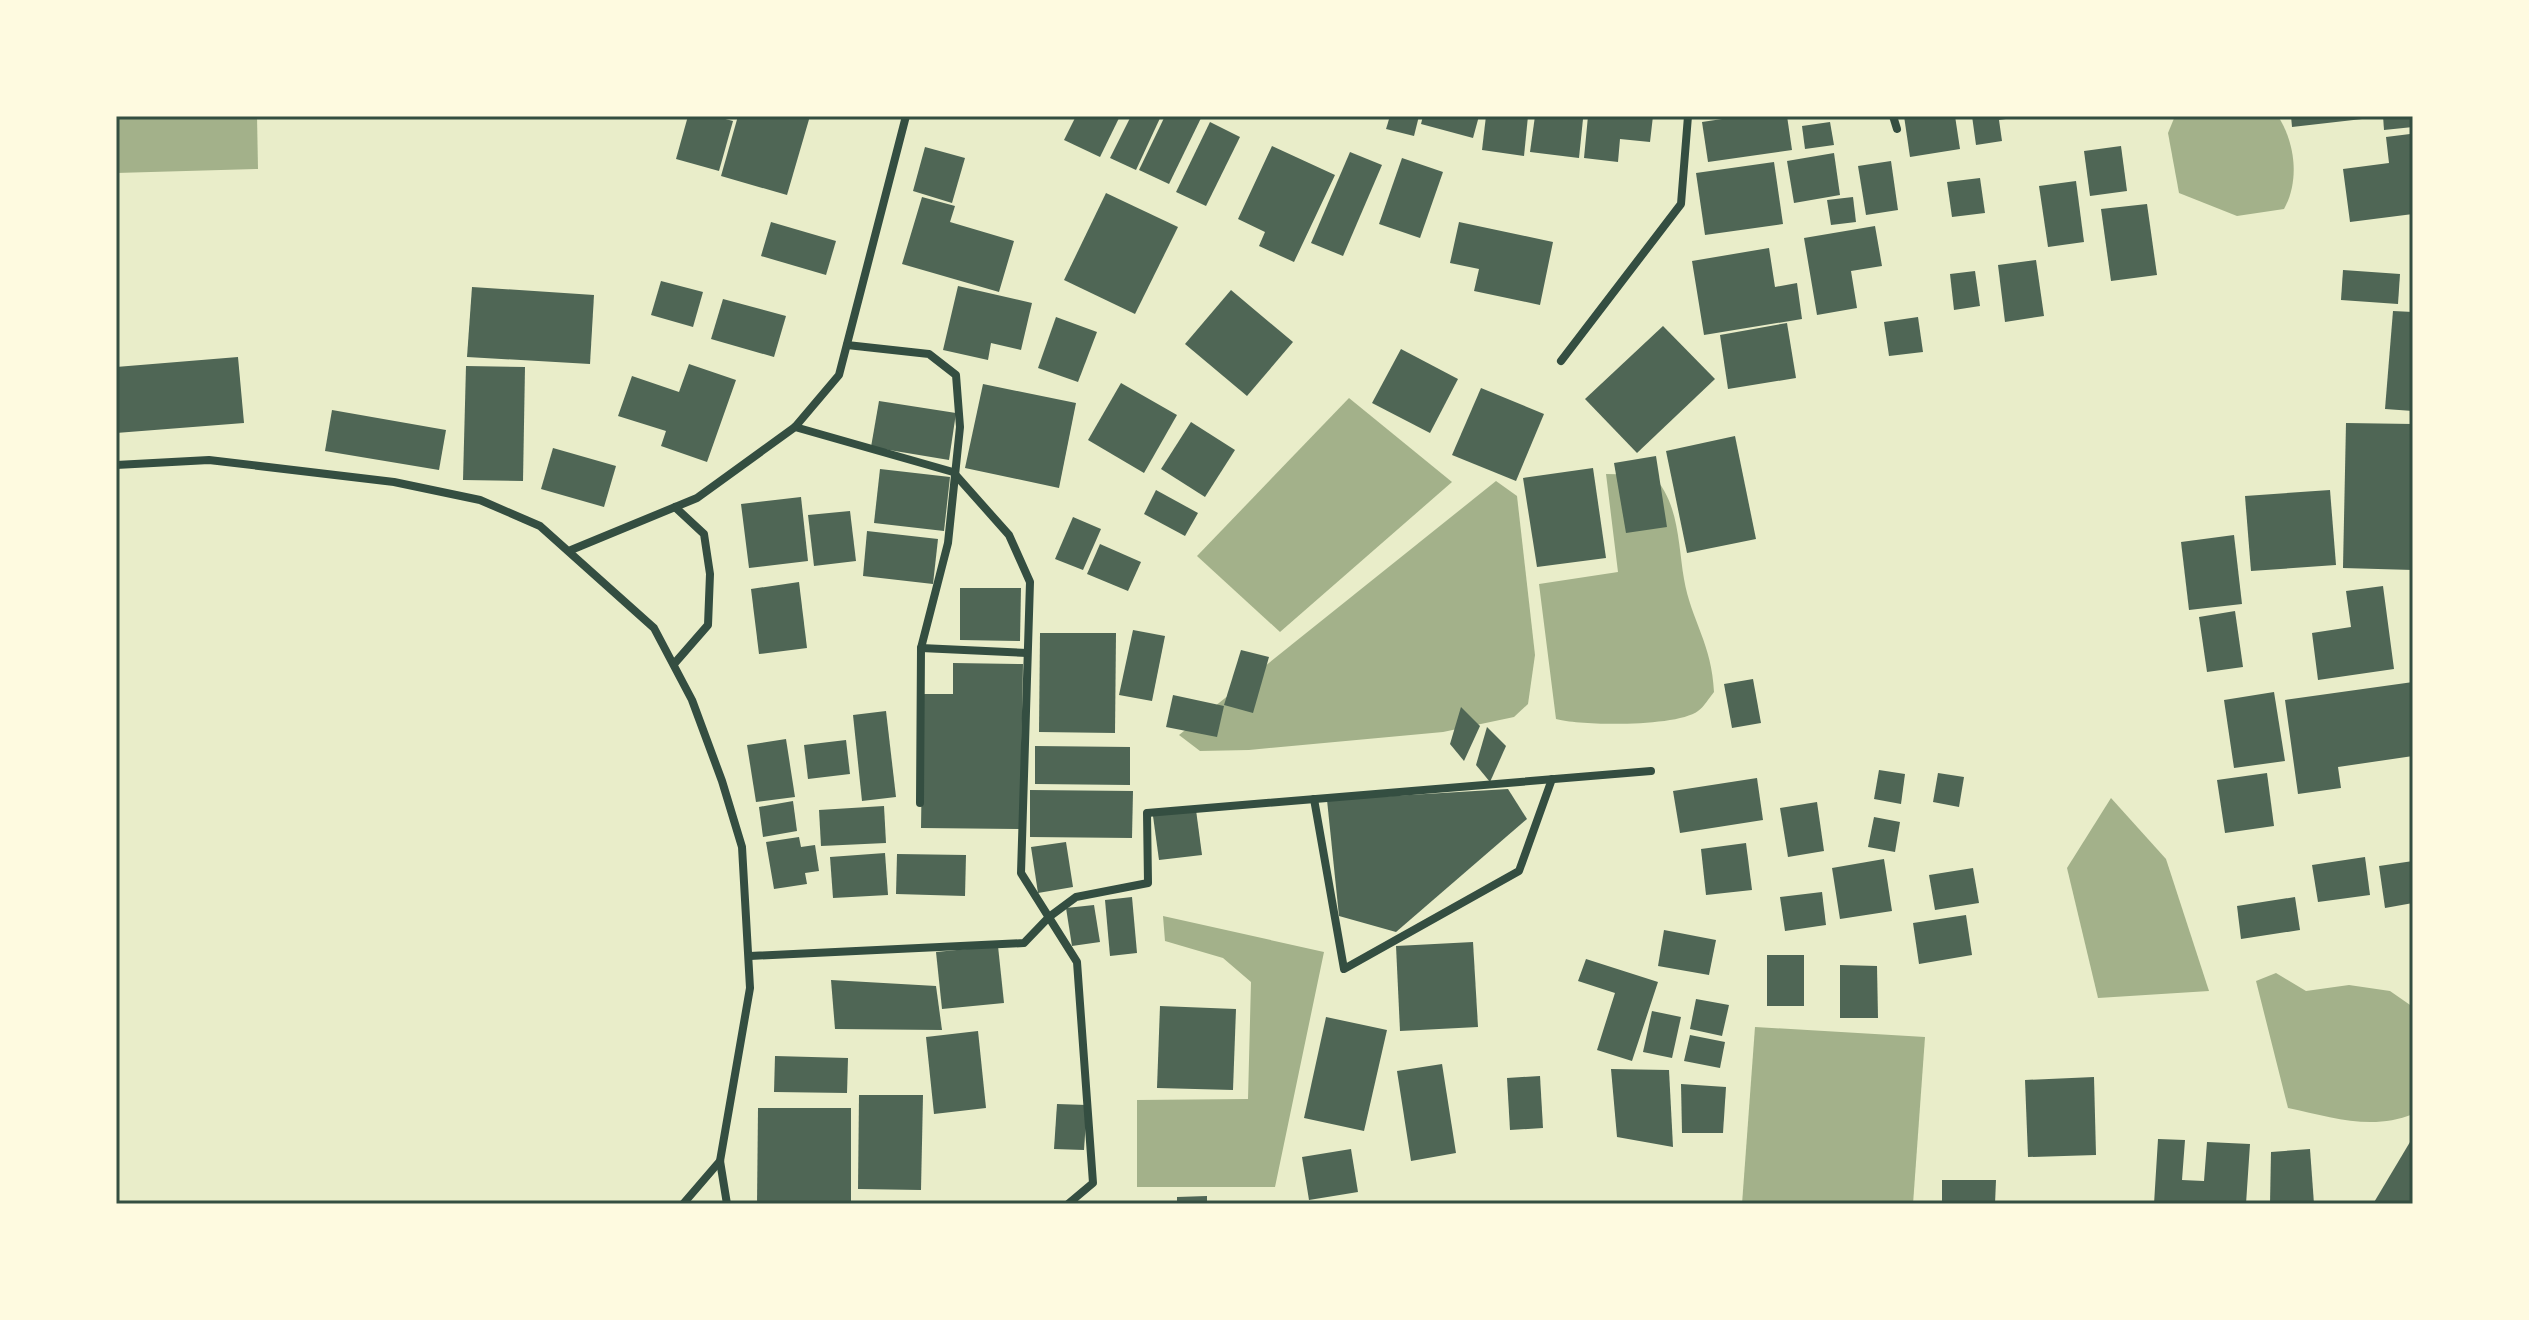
<svg xmlns="http://www.w3.org/2000/svg" width="2529" height="1320" font-family="'Source Sans 3',sans-serif">
<style>
.water{fill:#a3b18a}
.building{fill:#4f6655}
.lines{fill:none;stroke-linecap:round;stroke-linejoin:round}
.minor{stroke:#344e41;stroke-width:8}
.neatline{fill:none;stroke:#344e41;stroke-width:3}
</style>
<rect width="100%" height="100%" fill="#e9edc9"/>
<!-- water -->
<g class="water">
<polygon points="116,116 257,116 258,169 116,173"/>
<path d="M2175,116H2278C2295,143 2300,180 2284,209L2237,216L2179,193L2168,133Z"/>
<polygon points="1349,398 1452,482 1280,632 1197,556"/>
<path d="M1606,474L1652,475C1679,501 1678,544 1684,579C1691,620 1712,644 1714,692C1709,698 1704,707 1698,711C1677,727 1581,726 1556,719L1539,584L1618,572Z"/>
<polygon points="1496,481 1517,496 1535,655 1528,704 1514,717 1443,732 1249,750 1200,751 1179,735"/>
<polygon points="2111,798 2166,859 2209,991 2098,998 2067,868"/>
<polygon points="1163,916 1324,952 1275,1187 1137,1187 1137,1100 1248,1099 1251,982 1223,958 1165,941"/>
<path d="M2276,973L2306,991L2349,985L2390,991L2413,1007V1114C2372,1131 2331,1117 2288,1108L2256,981Z"/>
<polygon points="1755,1027 1925,1037 1913,1204 1742,1204"/>
</g>
<!-- building -->
<g class="building">
<polygon points="688,116 714,116 733,121 719,171 676,159"/>
<polygon points="738,116 810,116 787,195 721,176"/>
<polygon points="1076,116 1120,116 1100,157 1064,140"/>
<polygon points="1131,116 1161,116 1136,170 1110,158"/>
<polygon points="1165,116 1202,116 1169,184 1139,170"/>
<polygon points="1390,116 1419,116 1414,136 1386,129"/>
<polygon points="1423,116 1479,116 1473,138 1421,124"/>
<polygon points="1486,116 1528,116 1524,156 1482,150"/>
<polygon points="1535,116 1583,119 1579,158 1530,152"/>
<polygon points="1588,116 1653,116 1650,142 1620,139 1618,162 1584,158"/>
<polygon points="1742,116 1787,116 1792,150 1708,162 1702,122"/>
<polygon points="1904,116 1955,116 1960,149 1910,157"/>
<polygon points="1972,116 2013,116 2013,118 1999,120 2002,141 1976,145"/>
<polygon points="2291,116 2370,116 2371,118 2292,127"/>
<polygon points="2383,116 2413,116 2413,127 2384,130"/>
<polygon points="1210,122 1240,137 1206,206 1176,192"/>
<polygon points="1830,122 1834,145 1805,149 1802,126"/>
<polygon points="2410,134 2413,214 2350,222 2343,169 2389,163 2386,137"/>
<polygon points="1272,146 1335,175 1294,262 1259,246 1265,232 1238,219"/>
<polygon points="2121,146 2127,191 2090,196 2084,151"/>
<polygon points="925,147 965,158 952,203 913,191"/>
<polygon points="1350,152 1382,165 1343,256 1311,243"/>
<polygon points="1834,153 1840,195 1794,203 1787,161"/>
<polygon points="1402,158 1443,172 1420,238 1379,224"/>
<polygon points="1891,161 1898,210 1866,215 1858,166"/>
<polygon points="1774,162 1783,224 1705,235 1696,173"/>
<polygon points="1980,178 1985,213 1952,217 1947,182"/>
<polygon points="2076,181 2084,242 2048,247 2039,186"/>
<polygon points="1106,193 1178,227 1135,314 1064,280"/>
<polygon points="922,197 955,206 950,222 1014,241 999,292 902,264"/>
<polygon points="1853,197 1856,222 1831,225 1827,200"/>
<polygon points="2147,204 2157,275 2111,281 2101,209"/>
<polygon points="771,222 836,241 826,275 761,256"/>
<polygon points="1459,222 1553,242 1540,305 1474,291 1479,269 1450,263"/>
<polygon points="1875,226 1882,266 1851,271 1857,308 1817,315 1804,238"/>
<polygon points="1769,248 1775,287 1797,283 1802,319 1704,335 1692,261"/>
<polygon points="2036,260 2044,316 2005,322 1998,265"/>
<polygon points="2343,270 2400,274 2398,304 2341,300"/>
<polygon points="1975,271 1980,306 1954,310 1950,274"/>
<polygon points="661,281 703,292 693,327 651,315"/>
<polygon points="958,286 1032,303 1021,350 991,343 988,360 943,350"/>
<polygon points="472,287 594,295 590,364 467,357"/>
<polygon points="1231,290 1293,342 1247,396 1185,344"/>
<polygon points="723,299 786,316 774,357 711,339"/>
<polygon points="2393,311 2413,312 2413,411 2385,409"/>
<polygon points="1056,317 1097,332 1078,382 1038,368"/>
<polygon points="1918,317 1923,352 1889,356 1884,322"/>
<polygon points="1787,323 1796,378 1728,389 1720,335"/>
<polygon points="1663,326 1715,379 1637,453 1585,399"/>
<polygon points="1401,349 1458,379 1430,433 1372,403"/>
<polygon points="238,357 244,423 116,433 116,367"/>
<polygon points="689,364 736,380 707,462 661,446 666,431 618,416 632,376 679,392"/>
<polygon points="466,366 525,367 523,481 463,480"/>
<polygon points="1121,383 1177,415 1144,473 1088,440"/>
<polygon points="983,384 1076,403 1059,488 965,468"/>
<polygon points="1481,388 1544,414 1516,481 1452,455"/>
<polygon points="879,401 956,413 949,460 871,447"/>
<polygon points="332,410 446,430 439,470 325,451"/>
<polygon points="1191,422 1235,450 1205,497 1161,469"/>
<polygon points="2346,423 2413,424 2413,570 2343,568"/>
<polygon points="1735,436 1756,539 1687,553 1666,451"/>
<polygon points="553,448 616,466 604,507 541,489"/>
<polygon points="1656,456 1667,527 1626,533 1614,463"/>
<polygon points="1593,468 1606,558 1537,567 1523,478"/>
<polygon points="880,469 950,477 944,531 874,523"/>
<polygon points="1156,490 1198,513 1185,536 1144,514"/>
<polygon points="2330,490 2336,565 2251,571 2245,496"/>
<polygon points="801,497 808,561 749,568 741,504"/>
<polygon points="850,511 856,561 814,566 808,515"/>
<polygon points="1073,517 1101,529 1083,570 1055,559"/>
<polygon points="867,531 938,539 933,584 863,576"/>
<polygon points="2234,535 2242,604 2189,610 2181,542"/>
<polygon points="1100,544 1141,562 1128,591 1087,574"/>
<polygon points="799,582 807,648 759,654 751,589"/>
<polygon points="2383,586 2394,669 2318,680 2312,633 2351,627 2346,591"/>
<polygon points="960,588 1021,588 1020,641 960,640"/>
<polygon points="2235,611 2243,667 2207,672 2199,617"/>
<polygon points="1133,630 1165,636 1152,701 1119,695"/>
<polygon points="1040,633 1116,633 1115,733 1039,732"/>
<polygon points="1241,650 1269,657 1253,713 1224,705"/>
<polygon points="953,663 1023,664 1020,829 921,828 923,694 953,694"/>
<polygon points="1753,679 1761,723 1732,728 1724,684"/>
<polygon points="2413,682 2413,756 2338,767 2341,788 2298,794 2285,700"/>
<polygon points="2274,692 2285,761 2234,768 2224,700"/>
<polygon points="1173,695 1224,706 1217,737 1166,727"/>
<polygon points="1461,707 1480,726 1464,761 1450,744"/>
<polygon points="886,711 896,797 862,801 853,715"/>
<polygon points="1487,727 1506,746 1490,782 1476,765"/>
<polygon points="786,739 795,797 756,802 747,745"/>
<polygon points="846,740 850,774 808,779 804,745"/>
<polygon points="1035,746 1130,747 1130,785 1035,784"/>
<polygon points="1879,770 1905,774 1901,804 1874,799"/>
<polygon points="1938,773 1964,777 1959,807 1933,802"/>
<polygon points="2267,773 2274,826 2225,833 2217,780"/>
<polygon points="1757,778 1763,820 1680,833 1673,791"/>
<polygon points="1508,789 1527,819 1396,932 1339,916 1327,800"/>
<polygon points="1030,790 1133,791 1132,838 1030,837"/>
<polygon points="793,801 797,831 763,837 759,807"/>
<polygon points="1817,802 1824,851 1788,857 1780,808"/>
<polygon points="884,806 886,843 821,846 819,810"/>
<polygon points="1196,810 1202,855 1159,860 1153,816"/>
<polygon points="1874,817 1900,822 1895,852 1868,847"/>
<polygon points="799,837 801,847 815,845 819,871 805,873 807,884 774,889 766,842"/>
<polygon points="1066,842 1073,887 1038,893 1031,847"/>
<polygon points="1746,843 1752,890 1706,895 1701,849"/>
<polygon points="885,853 888,895 833,898 830,857"/>
<polygon points="897,854 966,855 965,896 896,894"/>
<polygon points="2365,857 2370,895 2318,902 2312,865"/>
<polygon points="1884,859 1892,911 1840,919 1832,868"/>
<polygon points="2413,861 2413,903 2385,908 2379,866"/>
<polygon points="1973,868 1979,903 1935,910 1929,875"/>
<polygon points="1822,892 1826,925 1785,931 1780,897"/>
<polygon points="1132,897 1137,953 1110,956 1105,900"/>
<polygon points="2295,897 2300,930 2241,939 2237,906"/>
<polygon points="1094,905 1100,942 1072,946 1066,908"/>
<polygon points="1966,915 1972,955 1919,964 1913,923"/>
<polygon points="1664,930 1716,940 1709,975 1658,966"/>
<polygon points="1473,942 1478,1027 1400,1031 1396,946"/>
<polygon points="998,946 1004,1003 942,1009 936,952"/>
<rect x="1767" y="955" width="37" height="51"/>
<polygon points="1586,959 1658,982 1632,1061 1597,1050 1615,993 1578,981"/>
<polygon points="1840,965 1877,966 1878,1018 1840,1018"/>
<polygon points="831,980 936,986 942,1030 835,1029"/>
<polygon points="1696,999 1729,1005 1722,1036 1690,1029"/>
<polygon points="1160,1006 1236,1009 1233,1090 1157,1088"/>
<polygon points="1652,1011 1681,1017 1672,1058 1643,1052"/>
<polygon points="1326,1017 1387,1030 1364,1131 1304,1118"/>
<polygon points="978,1031 986,1108 934,1114 926,1037"/>
<polygon points="1690,1035 1725,1042 1720,1068 1684,1061"/>
<polygon points="775,1056 848,1058 847,1093 774,1092"/>
<polygon points="1442,1064 1456,1153 1411,1161 1397,1071"/>
<polygon points="1611,1069 1669,1070 1673,1147 1617,1137"/>
<polygon points="1540,1076 1543,1128 1510,1130 1507,1078"/>
<polygon points="2094,1077 2096,1155 2028,1157 2025,1080"/>
<polygon points="1681,1084 1726,1087 1723,1133 1682,1133"/>
<polygon points="859,1095 923,1095 921,1190 858,1189"/>
<polygon points="1057,1104 1087,1105 1084,1150 1054,1149"/>
<polygon points="758,1108 851,1108 851,1204 757,1204"/>
<polygon points="2413,1137 2413,1204 2373,1204"/>
<polygon points="2158,1139 2185,1140 2182,1180 2204,1181 2207,1142 2250,1144 2246,1204 2154,1204"/>
<polygon points="1351,1149 1358,1192 1309,1200 1302,1157"/>
<polygon points="2310,1149 2314,1204 2270,1204 2271,1152"/>
<polygon points="1942,1180 1996,1180 1995,1204 1942,1204"/>
<polygon points="1207,1196 1207,1204 1177,1204 1177,1197"/>
</g>
<g class="lines">
<!-- minor -->
<g class="minor">
<polyline points="1893,116 1897,129"/>
<polyline points="847,345 929,354 956,375 960,427 948,543 921,648 920,803"/>
<polyline points="1561,361 1681,204 1688,116"/>
<polyline points="795,427 953,472 1009,535 1030,582 1021,873 1077,962 1093,1183 1068,1204"/>
<polyline points="116,465 209,460 394,482 480,500 540,526 654,628 692,700 722,781 742,847 750,988 720,1161 727,1204"/>
<polyline points="571,550 697,498 795,427 839,375 906,116"/>
<polyline points="921,648 1027,653"/>
<polyline points="674,664 708,625 710,574 704,534 675,507"/>
<polyline points="1314,799 1344,969 1519,871 1552,779"/>
<polyline points="750,956 1024,943 1049,917 1076,897 1148,883 1147,813 1651,771"/>
<polyline points="683,1204 720,1161"/>
</g>
</g>
<!-- border -->
<rect width="2529" height="1320" fill="none" stroke="#fefae0" stroke-width="236"/>
<rect x="118" y="118" width="2293" height="1084" class="neatline"/>
</svg>
